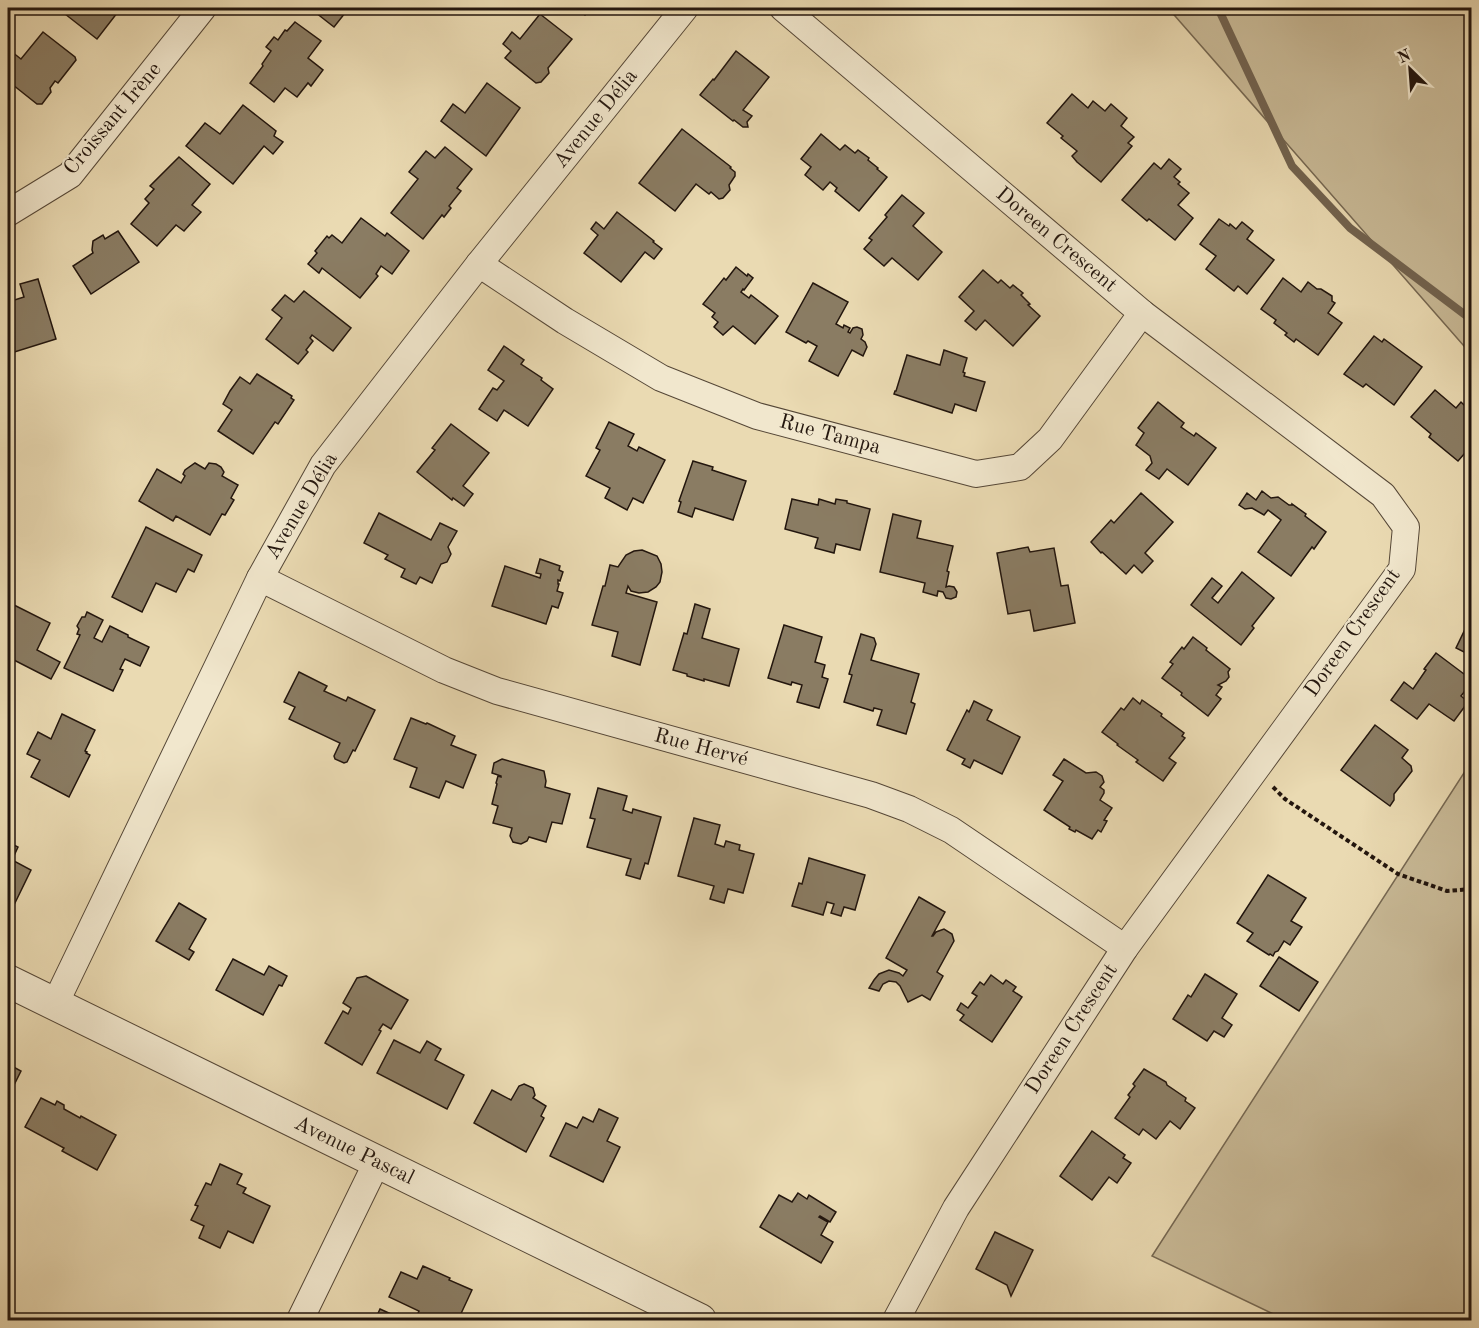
<svg xmlns="http://www.w3.org/2000/svg" width="1479" height="1328" font-family="'Old Standard TT',serif">
<style>
.green{fill:#c8b996;stroke:#766852;stroke-width:1.5}
.lines{fill:none;stroke-linecap:round;stroke-linejoin:round}
.stream{stroke:#72634f;stroke-width:8}
.building{fill:#8a7c63;stroke:#23160e;stroke-width:1.5}
.minor-casing{stroke:#554737;stroke-width:28}
.tertiary-casing{stroke:#554737;stroke-width:34}
.path{stroke:#23160e;stroke-width:4;stroke-dasharray:4.5 3;stroke-linecap:butt}
.minor{stroke:#f1e7cd;stroke-width:26}
.tertiary{stroke:#f1e7cd;stroke-width:32}
.labels{text-anchor:middle;dominant-baseline:central;stroke-width:4.5;stroke-linejoin:round;paint-order:stroke}
.street-label{font-size:21px;fill:#23160e;stroke:#f1e7cd}
</style>
<rect width="100%" height="100%" fill="#eadab2"/>
<filter id="stains"><feTurbulence type="fractalNoise" baseFrequency=".00333" numOctaves="4"/><feColorMatrix values="0 0 0 0 .2 0 0 0 0 .09 0 0 0 0 .02 0 0 0 .5 -.17"/></filter>
<radialGradient id="worn" r=".72"><stop offset=".6" stop-color="#630" stop-opacity="0"/><stop offset="1" stop-color="#630" stop-opacity=".3"/></radialGradient>
<!-- green -->
<g class="green">
<polygon points="1168,8 1471,8 1471,354"/>
<polygon points="1471,762 1471,1320 1286,1320 1152,1256"/>
</g>
<g class="lines">
<!-- stream -->
<polyline class="stream" points="1218,8 1292,166 1350,228 1472,320"/>
</g>
<!-- building -->
<g class="building">
<polygon points="70,8 121,8 97,39 65,14"/>
<polygon points="312,8 349,8 334,27 311,9"/>
<polygon points="575,8 591,8 585,15"/>
<polygon points="540,14 572,39 548,68 549,73 541,82 536,83 505,58 511,51 503,44 512,32 520,39"/>
<polygon points="295,22 321,41 308,58 323,70 311,86 308,83 297,97 285,88 274,102 250,83 263,66 262,64 271,51 266,47 274,37 278,40 285,30 287,31"/>
<polygon points="43,32 75,57 76,60 58,83 55,81 50,88 51,92 42,104 37,104 8,81 8,75 12,70 8,67 8,57 12,52 21,59"/>
<polygon points="736,51 769,77 743,110 752,116 747,122 748,127 743,127 734,120 733,121 700,95 713,79 714,80"/>
<polygon points="487,83 520,108 486,156 441,121 453,104 465,113"/>
<polygon points="1072,94 1088,108 1093,101 1105,111 1111,104 1127,118 1121,126 1134,137 1128,143 1132,146 1101,182 1077,162 1072,156 1077,151 1061,138 1063,136 1047,123"/>
<polygon points="243,105 276,131 274,136 283,142 273,154 264,146 233,184 186,146 205,123 220,134"/>
<polygon points="682,129 731,167 730,168 735,172 735,176 729,185 730,190 723,198 719,199 711,192 709,194 696,184 675,211 639,183"/>
<polygon points="821,134 840,150 845,145 855,153 858,150 869,158 868,160 878,168 877,169 887,177 859,211 835,191 837,188 830,182 823,190 805,175 811,167 801,159"/>
<polygon points="445,147 472,169 457,188 461,191 449,206 451,208 444,217 442,215 423,239 391,213 418,179 409,172 426,151 435,158"/>
<polygon points="179,157 210,184 192,205 201,212 184,231 176,225 157,246 131,224 149,203 145,199 154,189 150,186"/>
<polygon points="1169,159 1181,169 1174,177 1180,182 1178,184 1189,193 1178,205 1193,218 1175,240 1149,219 1147,221 1122,200 1154,163 1161,169"/>
<polygon points="902,195 924,213 913,226 942,252 918,280 892,258 884,266 864,249 872,240 869,238 887,217 885,215"/>
<polygon points="617,212 654,241 653,242 662,249 654,259 645,252 621,282 584,253 598,235 591,229 596,222 604,229"/>
<polygon points="361,218 385,236 387,233 409,251 392,274 381,266 376,274 378,276 360,298 322,268 319,273 308,264 317,253 315,251 327,236 329,238 332,235 342,243"/>
<polygon points="1219,219 1229,226 1230,224 1236,229 1242,222 1253,231 1247,239 1274,260 1247,294 1238,286 1234,291 1206,269 1216,256 1200,244"/>
<polygon points="118,231 139,262 91,294 73,266 93,253 92,250 93,241 103,235 105,239"/>
<polygon points="736,267 747,276 748,274 753,278 744,290 743,289 741,292 749,298 751,295 778,316 755,344 733,326 723,335 714,327 718,322 712,317 715,313 703,304 724,278 726,280"/>
<polygon points="983,270 998,283 1001,280 1010,288 1013,285 1023,293 1021,295 1030,304 1028,305 1040,316 1013,346 985,320 976,330 965,321 974,311 959,297"/>
<polygon points="1283,278 1301,292 1308,282 1317,289 1321,289 1332,296 1332,301 1335,303 1328,313 1342,323 1318,355 1296,339 1294,342 1285,335 1287,333 1274,323 1276,320 1261,309"/>
<polygon points="38,279 56,339 8,354 8,302 24,297 20,284"/>
<polygon points="813,283 848,302 836,324 843,328 844,325 850,328 848,332 850,333 853,328 857,327 862,329 863,335 861,339 865,342 867,347 863,356 852,350 838,376 809,361 817,346 808,341 806,343 786,332"/>
<polygon points="304,291 351,328 333,351 312,335 310,338 313,341 306,350 308,352 298,364 266,339 282,318 272,310 285,295 294,302"/>
<polygon points="1374,336 1382,342 1384,339 1422,367 1394,405 1366,384 1363,387 1344,374"/>
<polygon points="504,346 524,360 521,364 542,378 541,380 553,389 528,426 504,410 497,421 479,409 493,388 497,390 504,381 488,370"/>
<polygon points="944,350 967,358 963,372 965,373 964,376 985,382 976,411 955,404 952,413 894,394 895,391 896,391 907,355 940,365"/>
<polygon points="257,374 292,396 291,398 294,400 278,424 275,422 253,454 218,431 232,410 223,404 230,391 240,377 250,384"/>
<polygon points="1435,390 1456,408 1461,402 1464,405 1469,399 1472,400 1472,445 1458,461 1429,437 1431,434 1411,417"/>
<polygon points="1158,402 1184,423 1181,427 1194,436 1196,433 1216,448 1188,485 1167,469 1159,479 1146,470 1152,463 1150,456 1136,445 1144,433 1138,428"/>
<polygon points="609,422 634,434 628,446 637,451 639,447 665,460 643,503 633,498 627,510 605,498 610,488 586,476 600,450 596,448"/>
<polygon points="451,424 489,453 463,486 473,494 464,506 453,498 452,500 417,472 435,450 432,448"/>
<polygon points="693,461 713,467 712,470 746,481 733,520 695,508 692,517 678,512 681,502 679,501"/>
<polygon points="195,463 205,469 209,463 216,464 221,467 224,472 222,476 238,485 231,498 234,500 225,515 222,514 210,535 176,516 173,521 139,501 157,469 181,483 185,476 183,474 185,470"/>
<polygon points="1262,491 1271,498 1278,497 1289,505 1292,505 1292,504 1306,514 1305,516 1326,532 1314,549 1312,547 1291,576 1258,552 1281,520 1268,510 1264,515 1252,508 1245,509 1239,505 1247,493 1256,500"/>
<polygon points="1141,493 1173,522 1145,553 1153,561 1142,573 1134,565 1126,574 1102,552 1101,553 1091,542 1111,520 1114,523"/>
<polygon points="792,499 818,505 819,499 835,504 836,499 847,501 847,503 870,509 860,550 836,544 834,553 815,548 818,538 785,529"/>
<polygon points="379,513 431,540 440,523 457,531 448,547 451,554 447,562 441,564 432,583 420,577 416,584 401,577 405,569 385,559 388,555 364,543"/>
<polygon points="893,514 921,521 917,538 953,546 947,571 949,572 946,587 949,586 954,587 957,592 956,597 951,599 946,598 943,592 938,591 937,596 923,592 925,583 880,572"/>
<polygon points="146,527 202,555 194,572 188,569 176,592 156,583 142,612 112,597"/>
<polygon points="1028,547 1030,552 1054,548 1061,586 1068,585 1075,623 1034,631 1030,610 1008,614 997,553"/>
<polygon points="642,550 657,556 661,564 662,572 660,582 656,587 648,592 639,593 631,591 628,586 626,593 657,602 640,665 612,656 618,632 592,625 603,586 605,586 610,565 618,567 626,555 634,551"/>
<polygon points="540,559 560,566 559,570 563,572 560,581 558,580 558,584 559,584 557,591 563,593 558,608 552,606 546,624 492,606 505,566 540,578 541,574 536,573"/>
<polygon points="1242,572 1274,598 1252,626 1254,628 1241,645 1191,605 1212,578 1222,586 1212,598 1218,603"/>
<polygon points="695,604 710,609 702,638 739,649 729,686 704,679 704,681 687,676 687,674 673,670 684,633 687,634"/>
<polygon points="14,605 50,623 37,650 60,662 51,679 8,657 8,617"/>
<polygon points="87,612 103,620 94,638 102,642 110,626 128,635 128,637 149,647 140,666 125,659 120,669 123,670 113,691 64,668 80,635 77,634 79,629 77,626 82,617 85,617"/>
<polygon points="1470,619 1472,619 1472,656 1456,648"/>
<polygon points="784,625 822,637 815,662 825,665 822,677 828,679 819,708 797,702 802,685 792,682 791,685 768,678"/>
<polygon points="861,634 874,638 876,644 871,660 919,674 911,702 915,704 906,734 877,725 882,710 874,708 873,711 844,702 852,675 849,674"/>
<polygon points="1193,637 1207,648 1206,650 1230,669 1228,672 1229,677 1226,681 1218,685 1222,687 1216,695 1221,699 1208,716 1181,695 1182,693 1162,678 1173,664 1170,662 1182,647 1184,649"/>
<polygon points="1436,653 1472,680 1472,682 1461,696 1468,702 1454,721 1429,704 1417,719 1391,700 1404,682 1413,689 1426,670 1424,669"/>
<polygon points="299,672 327,686 324,691 346,701 348,697 375,710 355,751 353,750 347,762 344,763 335,759 334,756 340,743 289,719 295,707 284,702"/>
<polygon points="1133,698 1140,704 1142,700 1162,714 1161,716 1184,733 1182,736 1185,738 1169,758 1176,763 1163,781 1136,762 1138,760 1117,745 1118,744 1102,732 1121,708 1124,710"/>
<polygon points="974,701 992,710 987,720 1020,737 1002,774 974,760 970,768 962,764 965,759 947,750 967,710 969,712"/>
<polygon points="62,714 95,730 85,751 87,752 86,753 90,755 69,797 31,777 40,760 27,754 38,732 51,739"/>
<polygon points="411,718 426,724 427,723 455,736 451,745 476,755 463,788 446,781 439,798 410,787 417,768 394,759"/>
<polygon points="1375,725 1408,750 1402,758 1411,766 1412,771 1394,794 1394,800 1390,806 1341,770"/>
<polygon points="502,759 544,771 546,781 545,787 570,794 562,824 552,822 546,842 529,837 527,841 521,844 513,842 510,836 512,828 493,823 498,806 492,804 497,784 496,783 498,776 501,777 501,776 492,773 494,763"/>
<polygon points="1064,759 1086,773 1096,772 1102,776 1104,782 1100,787 1104,790 1104,793 1100,800 1112,808 1104,820 1107,821 1101,832 1098,830 1092,839 1076,830 1075,832 1069,829 1070,827 1044,810 1063,781 1053,775"/>
<polygon points="598,788 627,796 623,810 632,813 633,809 661,817 648,864 645,863 640,879 626,875 631,859 587,847 595,819 590,818"/>
<polygon points="694,818 720,825 715,844 724,847 726,841 740,845 739,850 754,854 743,893 728,889 724,903 710,899 714,886 678,876"/>
<polygon points="8,842 18,847 12,860 31,870 14,905 8,901"/>
<polygon points="809,858 865,875 855,910 844,907 841,916 831,913 834,904 827,902 823,915 792,906 799,883 802,884"/>
<polygon points="1268,875 1306,898 1291,921 1302,927 1290,945 1284,941 1278,951 1275,952 1273,956 1270,954 1269,955 1247,941 1253,933 1237,923"/>
<polygon points="919,897 945,912 932,936 933,936 936,932 944,929 952,934 954,941 937,972 943,976 930,1000 922,995 908,1002 900,986 896,982 889,981 883,984 879,991 869,988 874,980 879,974 889,970 899,973 903,976 907,970 886,958"/>
<polygon points="179,903 206,919 189,949 194,952 189,960 156,941"/>
<polygon points="1279,957 1318,982 1299,1011 1260,986"/>
<polygon points="233,959 264,975 269,966 287,976 282,986 279,985 263,1015 216,990"/>
<polygon points="1205,974 1237,994 1222,1018 1232,1025 1224,1037 1214,1031 1207,1041 1173,1019 1188,995 1191,997"/>
<polygon points="991,975 1003,984 1006,980 1016,987 1013,991 1022,997 992,1042 960,1020 964,1015 957,1010 961,1003 968,1008 977,996 972,993 980,982 984,985"/>
<polygon points="366,976 408,1000 391,1029 383,1024 379,1030 381,1031 362,1065 325,1043 343,1011 348,1014 351,1008 343,1003 357,978"/>
<polygon points="394,1040 420,1053 427,1041 441,1049 435,1060 464,1075 447,1109 377,1073"/>
<polygon points="8,1064 21,1071 8,1097"/>
<polygon points="1144,1069 1166,1082 1167,1085 1186,1098 1185,1101 1195,1108 1180,1129 1170,1121 1156,1139 1143,1129 1139,1135 1115,1118 1130,1097 1128,1095 1135,1086 1133,1084"/>
<polygon points="524,1084 533,1088 535,1095 533,1098 546,1106 541,1116 544,1118 526,1152 474,1123 492,1090 511,1100 519,1086"/>
<polygon points="41,1098 55,1105 57,1101 64,1105 64,1109 80,1118 81,1116 116,1135 97,1170 62,1151 64,1148 25,1127"/>
<polygon points="599,1109 618,1118 607,1141 620,1147 603,1182 550,1156 566,1123 577,1128 583,1117 593,1122"/>
<polygon points="1092,1131 1125,1155 1123,1158 1131,1163 1117,1183 1109,1177 1092,1200 1060,1176"/>
<polygon points="220,1164 242,1174 237,1184 246,1188 243,1193 270,1206 253,1243 228,1231 220,1248 199,1238 204,1226 191,1220 198,1206 195,1205 206,1183 211,1185"/>
<polygon points="798,1193 807,1199 809,1195 836,1212 830,1222 820,1216 819,1217 828,1222 821,1235 833,1242 821,1263 760,1227 779,1195 792,1202"/>
<polygon points="995,1232 1033,1250 1011,1296 1007,1285 976,1269"/>
<polygon points="423,1266 450,1278 449,1280 472,1290 458,1320 441,1320 433,1317 431,1320 415,1320 419,1311 389,1297 401,1272 417,1279"/>
<polygon points="380,1309 404,1320 375,1320"/>
<polygon points="521,1314 535,1320 517,1320"/>
</g>
<g class="lines">
<defs>
<g id="minor">
<polyline points="783,8 1142,313 1383,495 1406,527 1402,569 1125,948 956,1208 896,1320"/>
<polyline points="8,213 70,175 203,8"/>
<polyline points="479,264 565,321 661,378 757,416 976,474 1020,467 1050,439 1142,313"/>
<polyline points="260,578 444,670 497,691 871,795 909,809 951,830 1125,948"/>
<polyline points="55,1004 260,578 323,465 479,264 685,8"/>
<polyline points="300,1320 377,1162"/>
</g>
<polyline id="tertiary" points="8,981 700,1320"/>
</defs>
<!-- minor casing -->
<use href="#minor" class="minor-casing"/>
<!-- tertiary casing -->
<use href="#tertiary" class="tertiary-casing"/>
<!-- path -->
<polyline class="path" points="1273,787 1285,799 1398,874 1447,891 1472,889"/>
<!-- minor -->
<use href="#minor" class="minor"/>
<!-- tertiary -->
<use href="#tertiary" class="tertiary"/>
</g>
<g class="labels">
<!-- street labels -->
<g class="street-label">
<text transform="translate(113 119) rotate(-50)">Croissant Irène</text>
<text transform="translate(596 119) rotate(-51)">Avenue Délia</text>
<text transform="translate(1056 240) rotate(40)">Doreen Crescent</text>
<text transform="translate(830 435) rotate(15)">Rue Tampa</text>
<text transform="translate(302 506) rotate(-59)">Avenue Délia</text>
<text transform="translate(1353 633) rotate(-55)">Doreen Crescent</text>
<text transform="translate(701 748) rotate(15)">Rue Hervé</text>
<text transform="translate(1072 1029) rotate(-57)">Doreen Crescent</text>
<text transform="translate(354 1151) rotate(26)">Avenue Pascal</text>
</g>
</g>
<!-- margin -->
<rect width="1479" height="1328" fill="none" stroke="#eadab2" stroke-width="30"/>
<rect x="9" y="9" width="1461" height="1310" fill="none" stroke="#23160e" stroke-width="3"/>
<rect x="15" y="15" width="1449" height="1298" fill="none" stroke="#23160e" stroke-width="1.5"/>
<!-- north arrow -->
<g transform="translate(1410 69) rotate(335)" stroke="#f1e7cd" stroke-width="4.5" paint-order="stroke">
<path d="M0-4.5L10 22L0 15L-10 22Z" fill="#23160e"/>
<text y="-9" font-size="16" font-weight="bold" text-anchor="middle" fill="#23160e">N</text>
</g>
<rect width="100%" height="100%" filter="url(#stains)"/>
<rect width="100%" height="100%" fill="url(#worn)"/>
</svg>
